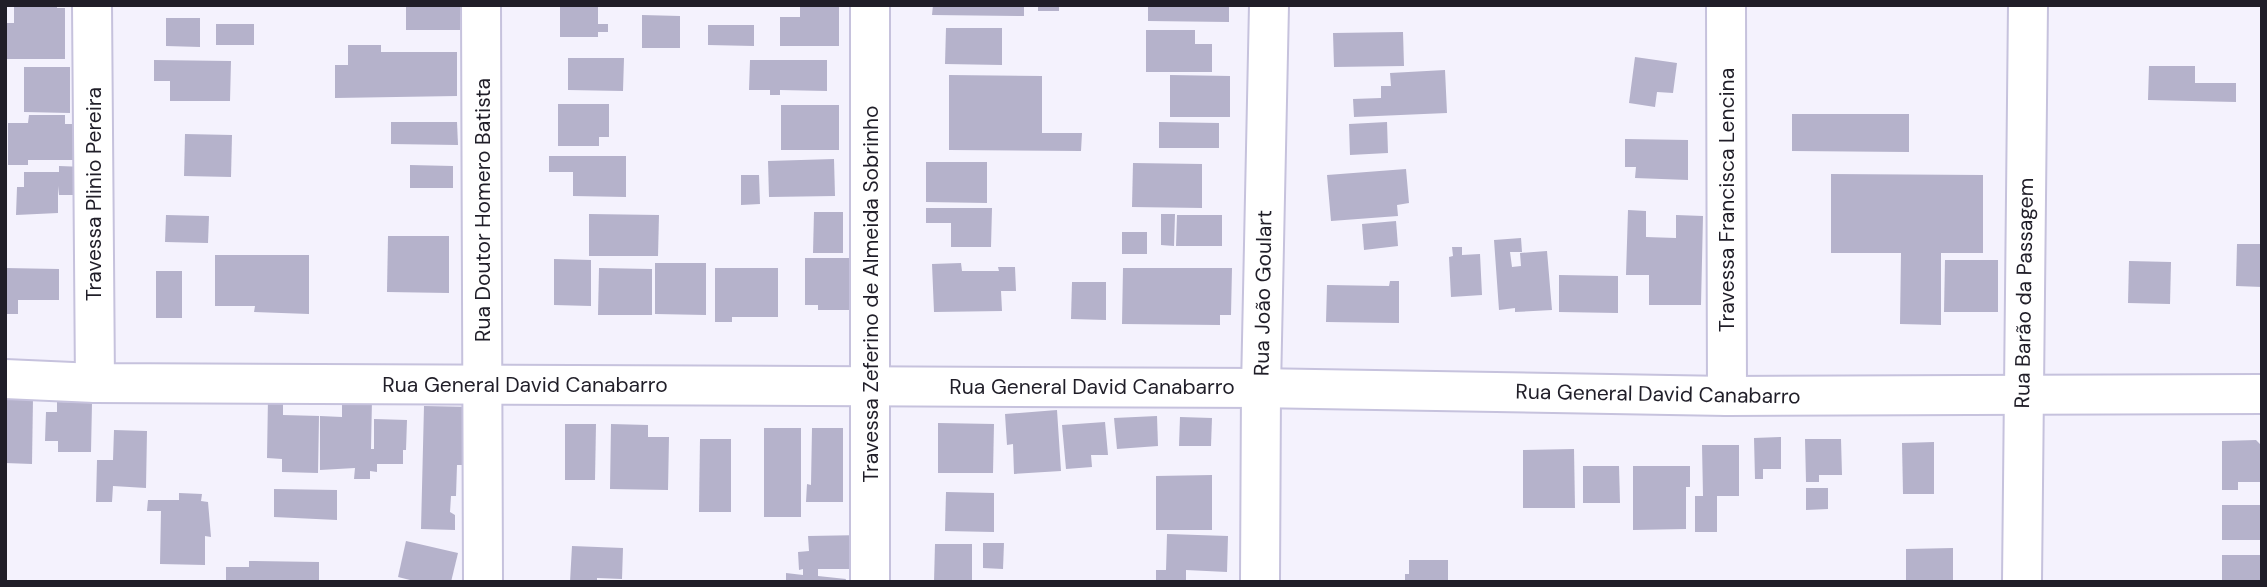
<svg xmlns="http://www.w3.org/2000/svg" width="2267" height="587" font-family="'DM Sans',sans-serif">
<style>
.building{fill:#b5b2cb}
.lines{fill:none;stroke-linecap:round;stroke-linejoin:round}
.minor-casing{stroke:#c6c2dd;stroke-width:42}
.minor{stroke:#fff;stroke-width:38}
.labels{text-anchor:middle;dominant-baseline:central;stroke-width:6;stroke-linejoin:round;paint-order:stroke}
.street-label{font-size:21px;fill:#201e28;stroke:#fff}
</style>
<rect width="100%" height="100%" fill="#f4f2fd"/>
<!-- building -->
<g class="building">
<polygon points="14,5 57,5 57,8 65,8 65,59 5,59 5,23 14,23"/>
<rect x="406" y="5" width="54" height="25"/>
<polygon points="560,5 598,5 598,24 608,24 608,32 598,32 598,37 560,37"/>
<polygon points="800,5 839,5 839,46 780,46 780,17 800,17"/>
<polygon points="933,5 1024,5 1024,16 932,15"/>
<rect x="1038" y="5" width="21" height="6"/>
<polygon points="1148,5 1229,5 1229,22 1148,21"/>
<polygon points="642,15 680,16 680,48 642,48"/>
<polygon points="166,18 200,18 200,47 166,46"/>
<rect x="216" y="24" width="38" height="21"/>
<polygon points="708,25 754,25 754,46 708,45"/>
<polygon points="946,28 1002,28 1002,65 945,64"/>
<polygon points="1146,30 1195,30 1195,44 1212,44 1212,72 1146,72"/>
<polygon points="1403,32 1404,66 1334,67 1333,33"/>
<polygon points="348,45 381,45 381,52 457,52 457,96 335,98 335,65 348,65"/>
<polygon points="1635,57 1677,63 1673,93 1657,92 1655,107 1629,103"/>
<polygon points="568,58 624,58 623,91 568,90"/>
<polygon points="154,60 231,61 230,101 170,101 170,81 154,81"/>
<polygon points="750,60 827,60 827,91 780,90 780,95 770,95 770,90 749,90"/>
<polygon points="2149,66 2195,66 2195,83 2236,83 2236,102 2148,100"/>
<polygon points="24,67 70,67 70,113 24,112"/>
<polygon points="1445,70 1447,113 1354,117 1353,99 1381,98 1381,86 1391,86 1390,73"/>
<polygon points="949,75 1042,76 1042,133 1082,133 1081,151 949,150"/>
<polygon points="1170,75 1230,76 1230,117 1170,117"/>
<polygon points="558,104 609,104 609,137 599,137 599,146 558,146"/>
<rect x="781" y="105" width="58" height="45"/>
<polygon points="1792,114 1909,114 1909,152 1792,151"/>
<polygon points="29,115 65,115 65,124 82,124 82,160 28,160 28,165 8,165 8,123 28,123"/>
<polygon points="391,122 457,122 458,145 391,144"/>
<polygon points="1159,122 1219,123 1219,148 1159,148"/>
<polygon points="1387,122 1388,153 1350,155 1349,124"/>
<polygon points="185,134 232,135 231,177 184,176"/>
<polygon points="1625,139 1688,140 1688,180 1635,178 1636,167 1625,167"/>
<polygon points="549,156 626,156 626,197 573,196 573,172 549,172"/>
<polygon points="834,159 835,196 769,197 768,161"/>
<polygon points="926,162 987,162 987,203 926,202"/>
<polygon points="1133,163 1202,164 1202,208 1132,207"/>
<polygon points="410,165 453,166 453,188 410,188"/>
<polygon points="59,166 85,167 85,195 59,195 58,186 58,213 16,215 17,187 24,187 24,172 59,172"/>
<polygon points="1406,169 1409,203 1397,205 1398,216 1331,221 1327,175"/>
<polygon points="1831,174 1983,175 1983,253 1941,253 1941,325 1900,324 1901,253 1831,253"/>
<polygon points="741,175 759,175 760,204 741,205"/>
<polygon points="926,208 992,208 991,247 951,247 951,223 926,223"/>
<polygon points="1628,210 1646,211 1646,237 1676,238 1676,215 1703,216 1701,305 1649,305 1649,275 1626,275"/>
<polygon points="814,212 843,212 843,253 813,253"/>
<polygon points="589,214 659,215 658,256 589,256"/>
<polygon points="1161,214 1175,214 1174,246 1161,245"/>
<polygon points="166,215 209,216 208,243 165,242"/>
<polygon points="1177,215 1222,215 1222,246 1176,246"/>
<polygon points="1396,221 1398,246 1364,250 1362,224"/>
<rect x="1122" y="232" width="25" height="22"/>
<polygon points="388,236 449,236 449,293 387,292"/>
<polygon points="1521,238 1522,252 1510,252 1512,267 1521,266 1520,253 1547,251 1552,310 1515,312 1515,308 1499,310 1494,240"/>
<polygon points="2237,244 2262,244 2262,287 2236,286"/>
<polygon points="1452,247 1462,247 1462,255 1480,254 1482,295 1451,297 1449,257 1453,256"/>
<polygon points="215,255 309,255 309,314 254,312 255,306 215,306"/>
<polygon points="805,258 850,258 850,310 818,310 818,305 805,305"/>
<polygon points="554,259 591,260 591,306 554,305"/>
<polygon points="1945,260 1998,260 1998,312 1944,312"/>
<polygon points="2129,261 2171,262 2170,304 2128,303"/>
<polygon points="655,263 706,263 706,315 655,314"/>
<polygon points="961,263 962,271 999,271 998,267 1015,267 1016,291 1001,291 1002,311 934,312 932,264"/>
<polygon points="5,268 59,269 59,300 18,300 18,314 5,314"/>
<polygon points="599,268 652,269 652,315 598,315"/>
<polygon points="715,268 778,268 778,317 732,317 732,322 715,322"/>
<polygon points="1123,268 1232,268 1231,315 1220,315 1220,325 1122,324"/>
<rect x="156" y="271" width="26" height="47"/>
<polygon points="1559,275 1618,276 1618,313 1559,312"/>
<polygon points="1390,281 1399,281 1399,323 1326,322 1327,285 1389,286"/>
<polygon points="1072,282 1106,282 1106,320 1071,319"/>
<polygon points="268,397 283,398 283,415 319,416 318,473 282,472 282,459 267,458"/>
<polygon points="5,398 33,398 32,464 5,463"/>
<polygon points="342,398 372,399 371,449 374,449 374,419 407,420 406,450 403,450 403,464 377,464 377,472 370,471 370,479 354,479 355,468 320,470 320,416 342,417"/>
<polygon points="57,402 92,403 91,452 58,452 58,441 45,441 46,412 57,412"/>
<polygon points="424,406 474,407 473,465 457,465 456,496 451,496 450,512 455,515 455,530 421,529"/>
<polygon points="1057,410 1061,471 1014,474 1013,444 1007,445 1005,414"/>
<polygon points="1157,416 1158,446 1117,449 1114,418"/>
<polygon points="1180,417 1212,418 1211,446 1179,446"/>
<polygon points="1105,422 1108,455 1091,455 1092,467 1066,469 1062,425"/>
<polygon points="938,423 994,424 993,473 938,473"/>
<polygon points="565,424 596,424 595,480 565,480"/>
<polygon points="611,424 648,425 648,437 669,437 668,490 610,489"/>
<rect x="764" y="428" width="37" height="89"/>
<polygon points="812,428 843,428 843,502 806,502 807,484 811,485"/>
<polygon points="114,430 147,431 146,488 113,486 112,502 96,502 97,460 113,460"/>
<polygon points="1781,437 1781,469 1763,469 1763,479 1755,479 1754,438"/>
<polygon points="700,439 731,439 731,512 699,512"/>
<polygon points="1805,439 1841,439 1842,475 1819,475 1819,482 1806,482"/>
<polygon points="2256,440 2262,446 2262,482 2238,482 2238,490 2222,490 2222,441"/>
<polygon points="1934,442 1934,494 1903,494 1902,443"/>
<polygon points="1702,445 1739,445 1739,496 1717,496 1717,532 1695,532 1695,496 1703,496"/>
<polygon points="1574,449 1575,508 1523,508 1523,450"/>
<polygon points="1583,466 1619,466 1620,503 1583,503"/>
<polygon points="1633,466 1690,466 1690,487 1686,487 1686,529 1633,530"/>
<polygon points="1212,475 1212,530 1156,530 1156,476"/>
<polygon points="1806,488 1828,488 1828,509 1806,510"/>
<polygon points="274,489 337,490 337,520 274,517"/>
<polygon points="946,492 994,493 994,532 945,531"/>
<polygon points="179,493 202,494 201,501 208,502 211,537 205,536 205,565 160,564 161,511 147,511 148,500 179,500"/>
<polygon points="2222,505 2262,505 2261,540 2222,540"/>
<polygon points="1167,534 1228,536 1227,572 1186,570 1186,582 1156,581 1156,570 1166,570"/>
<polygon points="864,535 858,569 818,569 818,576 846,579 845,582 786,582 786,573 803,575 803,569 799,570 798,552 809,551 808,536"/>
<polygon points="406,541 458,553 451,582 418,582 398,577"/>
<polygon points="983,543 1004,543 1003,569 983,568"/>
<polygon points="935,544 972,544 972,582 934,582"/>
<polygon points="572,546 623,548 622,579 597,578 597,582 570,582"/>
<polygon points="1953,548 1953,582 1906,582 1906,549"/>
<polygon points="2222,555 2262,555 2261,582 2222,582"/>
<polygon points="1409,560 1448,560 1448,582 1405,582 1405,574 1409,574"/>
<polygon points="249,561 319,562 319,582 226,582 226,567 249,567"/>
</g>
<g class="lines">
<defs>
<g id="minor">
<polyline points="92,5 95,383"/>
<polyline points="481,5 483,582"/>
<polyline points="1726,5 1727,396"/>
<polyline points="5,379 95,383 1261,388 1727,396 2262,394"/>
<polyline points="870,582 870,5"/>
<polyline points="1260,582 1261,388 1269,5"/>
<polyline points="2022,582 2028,5"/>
</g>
</defs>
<!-- minor casing -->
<use href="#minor" class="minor-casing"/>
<!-- minor -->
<use href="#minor" class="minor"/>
</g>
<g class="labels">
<!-- street labels -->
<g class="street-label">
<text transform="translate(94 194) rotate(-90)">Travessa Plinio Pereira</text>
<text transform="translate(1727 200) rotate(-90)">Travessa Francisca Lencina</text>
<text transform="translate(483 210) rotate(-90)">Rua Doutor Homero Batista</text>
<text transform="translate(1263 293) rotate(-89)">Rua João Goulart</text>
<text transform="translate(2024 293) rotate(-89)">Rua Barão da Passagem</text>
<text transform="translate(871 294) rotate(-90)">Travessa Zeferino de Almeida Sobrinho</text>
<text x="525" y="385">Rua General David Canabarro</text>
<text x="1092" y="387">Rua General David Canabarro</text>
<text transform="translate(1658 394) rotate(1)">Rua General David Canabarro</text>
</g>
</g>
<!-- border -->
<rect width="2267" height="587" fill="none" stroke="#201e28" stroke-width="14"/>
</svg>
